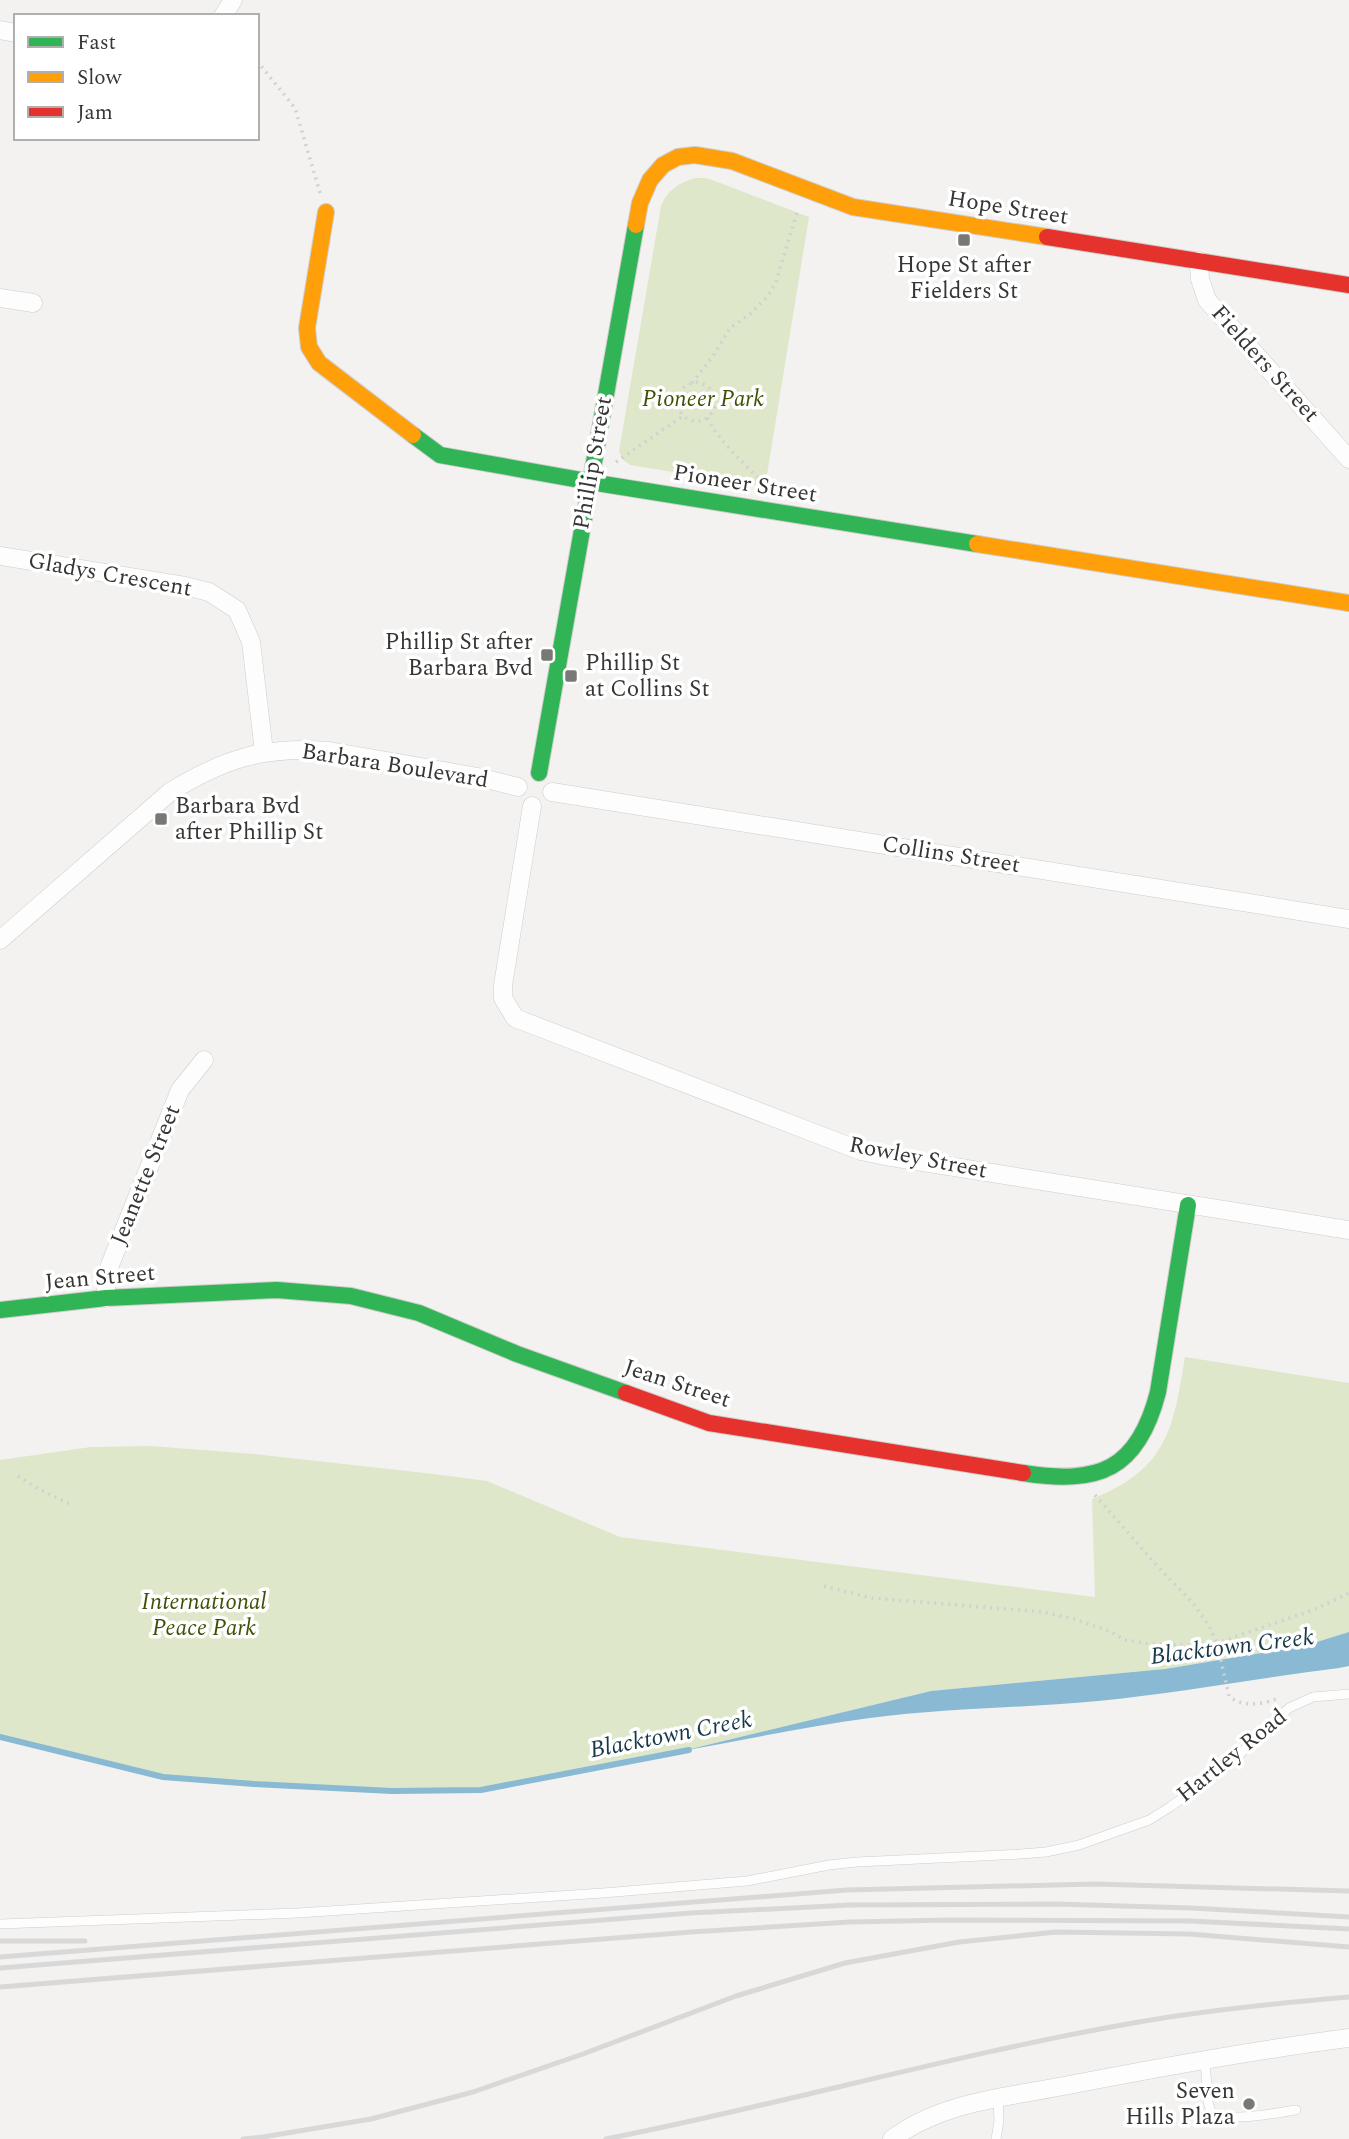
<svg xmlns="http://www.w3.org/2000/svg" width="1349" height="2139" font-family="Spectral,serif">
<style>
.green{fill:#dee7ca}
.water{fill:#89b9d3}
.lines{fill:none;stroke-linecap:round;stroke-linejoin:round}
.stream{stroke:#89b9d3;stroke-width:6}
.lane-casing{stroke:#cecdcc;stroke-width:10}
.street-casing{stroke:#cecdcc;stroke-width:19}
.fast-casing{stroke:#cecdcc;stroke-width:18}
.slow-casing{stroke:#cecdcc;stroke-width:18}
.jam-casing{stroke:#cecdcc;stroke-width:18}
.path{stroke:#d1d1d0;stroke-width:3.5;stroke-dasharray:2 5;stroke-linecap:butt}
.lane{stroke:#fdfdfd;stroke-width:9}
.street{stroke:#fdfdfd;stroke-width:18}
.fast{stroke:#30b455;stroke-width:16}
.slow{stroke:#ff9f0a;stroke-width:16}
.jam{stroke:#e5322d;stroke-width:16}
.rail{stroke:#d9d8d8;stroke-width:5}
.poi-dot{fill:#787876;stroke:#fff;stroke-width:2.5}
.labels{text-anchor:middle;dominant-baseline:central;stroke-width:7;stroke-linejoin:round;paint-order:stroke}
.street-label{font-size:23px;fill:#363635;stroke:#fff}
.poi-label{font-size:23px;fill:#363635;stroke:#fff;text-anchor:end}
.park-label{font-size:23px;font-style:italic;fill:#3e5005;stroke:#fff}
.water-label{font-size:24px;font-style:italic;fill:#183849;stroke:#fff}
</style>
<rect width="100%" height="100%" fill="#f3f2f0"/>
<!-- green -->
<g class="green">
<path d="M695,178H706L715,181L809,217L765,487L630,465L622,459L619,451L661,206C667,190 679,183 695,178Z"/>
<path d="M1185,1357L1349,1383V1632L1304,1646L1165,1669L931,1691L682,1751L481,1790L392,1791L163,1777L0,1737V1460L91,1447L151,1446L254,1454L434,1474L487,1481L620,1537L1095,1597L1092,1499C1167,1469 1173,1430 1185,1357Z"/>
</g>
<!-- water -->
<path class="water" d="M1349,1632V1666L1339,1668C1259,1678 1179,1693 1098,1701C1022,1708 946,1708 870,1718C808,1726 745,1740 682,1751L931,1691L1165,1669L1304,1646Z"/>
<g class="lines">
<!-- stream -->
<polyline class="stream" points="0,1737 163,1777 254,1784 392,1791 481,1790 689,1750"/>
<defs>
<g id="lane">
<polyline points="0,1924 298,1913 603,1893 747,1881 829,1865 857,1862 1021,1854 1046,1852 1079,1845 1149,1820 1170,1807 1226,1767 1289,1708 1313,1697 1349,1694"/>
<path d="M1205,2060L1208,2102L1211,2112C1230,2123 1274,2113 1296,2110"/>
<polyline points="996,2139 999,2121 998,2099"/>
</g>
<g id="street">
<polyline points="223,16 233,0"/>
<polyline points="0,30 16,33"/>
<polyline points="1199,261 1200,279 1207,300 1349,459"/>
<polyline points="0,298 33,303"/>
<polyline points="0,556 185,586 209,592 237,610 251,642 264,752"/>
<polyline points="552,792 1349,919"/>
<polyline points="532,806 503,985 503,998 515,1018 861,1151 885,1156 1349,1230"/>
<path d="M0,940L170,792C225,758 265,746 329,751L478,777L518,787"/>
<polyline points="106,1298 106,1281 110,1265 180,1090 204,1060"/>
<path d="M892,2139C942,2101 1009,2097 1069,2085C1162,2067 1255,2050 1349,2038"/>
</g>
<g id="fast">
<polyline points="413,435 440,455 603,484 977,544"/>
<polyline points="539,773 636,225"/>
<polyline points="0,1310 106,1298 277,1290 351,1296 419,1313 517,1354 626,1393"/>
<path d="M1023,1473C1099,1485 1138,1470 1158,1392L1188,1205"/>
</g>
<g id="slow">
<polyline points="326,212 307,328 309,347 319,363 413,435"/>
<polyline points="636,225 640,203 650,180 663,165 678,157 695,155 732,161 853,207 1047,237"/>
<polyline points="977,544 1349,603"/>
</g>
<g id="jam">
<polyline points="1047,237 1349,285"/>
<polyline points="626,1393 709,1423 1023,1473"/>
</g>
</defs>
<!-- lane casing -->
<use href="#lane" class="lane-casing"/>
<!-- street casing -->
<use href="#street" class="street-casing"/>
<!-- fast casing -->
<use href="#fast" class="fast-casing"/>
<!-- slow casing -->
<use href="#slow" class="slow-casing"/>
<!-- jam casing -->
<use href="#jam" class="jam-casing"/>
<!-- path -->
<g class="path">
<polyline points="257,61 295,108 320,193"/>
<polyline points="692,383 713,356 730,328 750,314 768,296 776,282 798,209"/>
<path d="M707,418C723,446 746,465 768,488"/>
<path d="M616,462L683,416C672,401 678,386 696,382C732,388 711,437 683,416"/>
<polyline points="18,1476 37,1488 72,1505"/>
<path d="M1095,1495L1158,1567L1193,1603L1209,1626L1217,1643L1229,1696C1241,1707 1261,1705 1276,1699"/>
<polyline points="824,1586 872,1598 1043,1612 1074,1619 1109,1631 1126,1640 1150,1644 1189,1645 1217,1643 1313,1610 1349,1593"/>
</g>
<!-- lane -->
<use href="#lane" class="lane"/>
<!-- street -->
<use href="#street" class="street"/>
<!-- fast -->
<use href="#fast" class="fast"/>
<!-- slow -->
<use href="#slow" class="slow"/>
<!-- jam -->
<use href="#jam" class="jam"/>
<!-- rail -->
<g class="rail">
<polyline points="0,1941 85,1941"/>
<polyline points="0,1957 847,1890 1094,1884 1349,1891"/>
<polyline points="0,1968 691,1913 850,1905 1055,1904 1191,1908 1349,1917"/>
<polyline points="0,1987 691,1932 850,1922 949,1920 1190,1921 1349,1929"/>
<polyline points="243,2139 263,2137 371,2119 473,2092 583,2054 736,1996 845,1963 959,1942 1056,1932 1189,1934 1349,1947"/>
<path d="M606,2139C784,2104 959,2053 1139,2022C1208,2010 1279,2003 1349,1997"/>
</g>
</g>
<!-- markers -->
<g class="poi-dot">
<rect x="957" y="233" width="14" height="14" rx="3.5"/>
<rect x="540" y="648" width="14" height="14" rx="3.5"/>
<rect x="564" y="669" width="14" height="14" rx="3.5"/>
<rect x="154" y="812" width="14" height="14" rx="3.5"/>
<circle cx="1249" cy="2104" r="7"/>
</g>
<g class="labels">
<!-- street labels -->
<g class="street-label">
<text transform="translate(1008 208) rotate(9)">Hope Street</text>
<text transform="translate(1265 364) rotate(48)">Fielders Street</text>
<text transform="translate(593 463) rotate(-80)">Phillip Street</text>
<text transform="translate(745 484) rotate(9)">Pioneer Street</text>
<text transform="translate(110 575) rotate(10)">Gladys Crescent</text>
<text transform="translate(395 766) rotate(9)">Barbara Boulevard</text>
<text transform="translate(951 855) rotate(9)">Collins Street</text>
<text transform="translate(918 1158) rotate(11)">Rowley Street</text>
<text transform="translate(146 1175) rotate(-68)">Jeanette Street</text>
<text transform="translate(100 1278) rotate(-5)">Jean Street</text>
<text transform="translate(677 1384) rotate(18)">Jean Street</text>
<text transform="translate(1232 1756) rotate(-39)">Hartley Road</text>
</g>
<!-- poi labels -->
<g class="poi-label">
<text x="964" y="265" text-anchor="middle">Hope St after<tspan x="964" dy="26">Fielders St</tspan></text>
<text x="533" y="642">Phillip St after<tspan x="533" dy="26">Barbara Bvd</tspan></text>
<text x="585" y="663" text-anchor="start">Phillip St<tspan x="585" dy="26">at Collins St</tspan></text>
<text x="175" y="806" text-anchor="start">Barbara Bvd<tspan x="175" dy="26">after Phillip St</tspan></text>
<text x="1235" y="2091">Seven<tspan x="1235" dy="26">Hills Plaza</tspan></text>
</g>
<!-- park labels -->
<g class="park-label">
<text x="703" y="399">Pioneer Park</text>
<text x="204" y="1602">International<tspan x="204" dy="26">Peace Park</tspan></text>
</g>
<!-- water labels -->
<g class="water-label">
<text transform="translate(1232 1647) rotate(-7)">Blacktown Creek</text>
<text transform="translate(671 1735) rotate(-11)">Blacktown Creek</text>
</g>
</g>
<!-- legend -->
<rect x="14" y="14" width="245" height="126" fill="#ffffff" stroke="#afafae" stroke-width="2"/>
<rect x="28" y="37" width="35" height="10" fill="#30b455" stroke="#afafae" stroke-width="2"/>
<text x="77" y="49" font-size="21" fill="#363635">Fast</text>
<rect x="28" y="72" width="35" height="10" fill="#ff9f0a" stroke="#afafae" stroke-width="2"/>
<text x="77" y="84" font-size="21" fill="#363635">Slow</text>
<rect x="28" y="107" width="35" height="10" fill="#e5322d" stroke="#afafae" stroke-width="2"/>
<text x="77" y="119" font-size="21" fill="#363635">Jam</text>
</svg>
